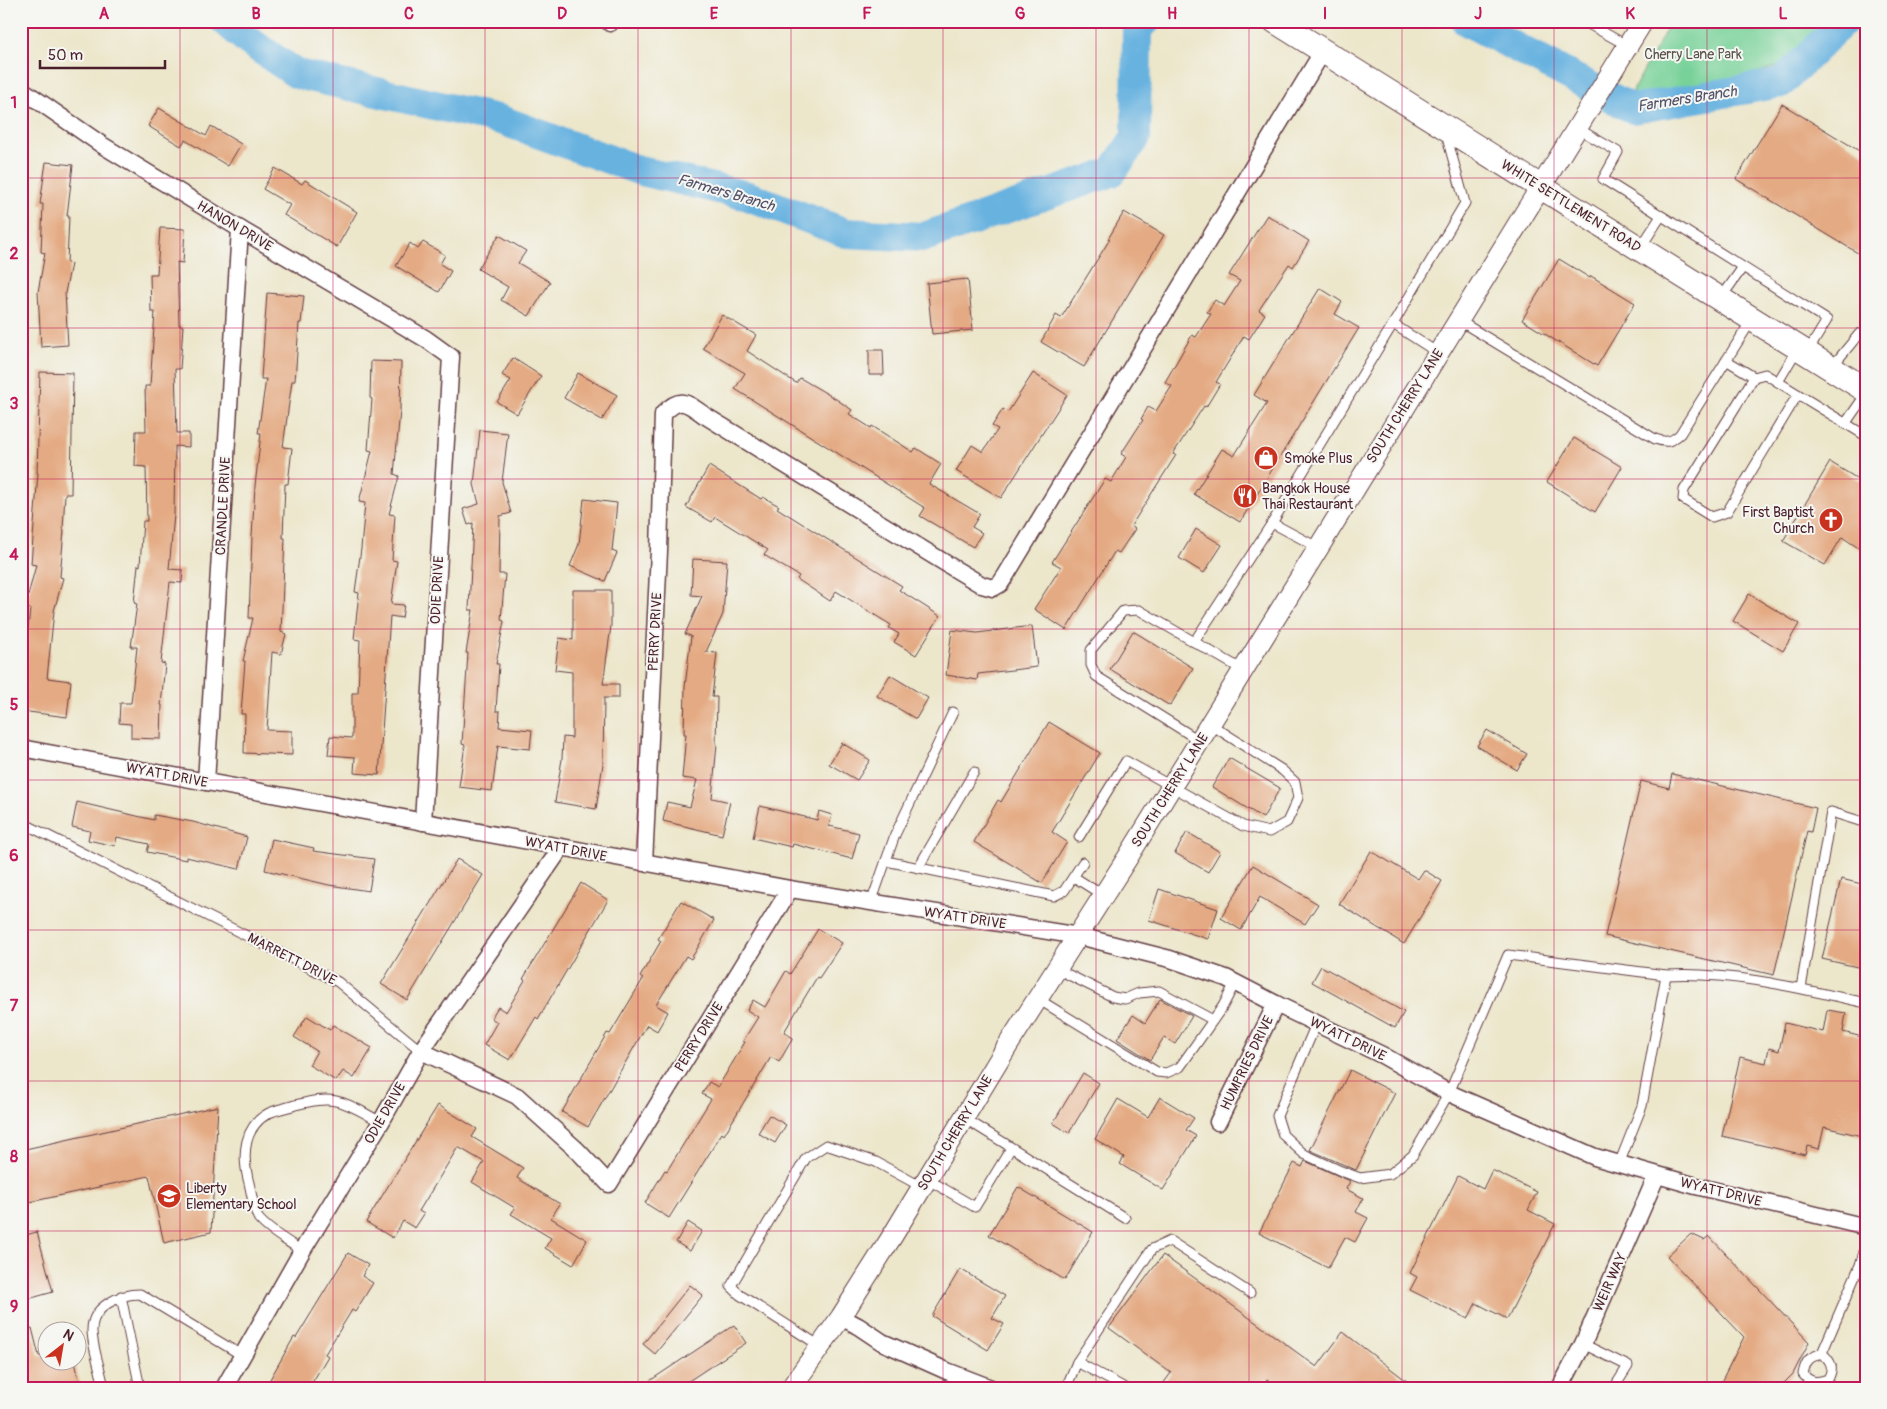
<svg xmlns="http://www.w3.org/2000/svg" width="1887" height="1409" font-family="Pangolin,sans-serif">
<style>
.green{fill:#77d198;stroke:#607862}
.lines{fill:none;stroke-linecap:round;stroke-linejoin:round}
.river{stroke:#68b2e0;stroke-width:30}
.building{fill:#e4aa83}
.service-casing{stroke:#623d43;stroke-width:11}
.minor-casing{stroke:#623d43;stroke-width:19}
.tertiary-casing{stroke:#623d43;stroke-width:22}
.secondary-casing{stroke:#623d43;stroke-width:26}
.service{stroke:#fff;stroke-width:9}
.minor{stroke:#fff;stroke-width:16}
.tertiary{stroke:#fff;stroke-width:20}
.secondary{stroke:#fff;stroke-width:24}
.grid{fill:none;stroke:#c2185b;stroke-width:1;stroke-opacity:0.55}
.labels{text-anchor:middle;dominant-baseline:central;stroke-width:4;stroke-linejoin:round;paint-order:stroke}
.park-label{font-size:14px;fill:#58544c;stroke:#f6f6f2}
.street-label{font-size:14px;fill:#4a1f2b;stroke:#f6f6f2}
.poi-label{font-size:14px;fill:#4a1f2b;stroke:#f6f6f2;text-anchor:start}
.water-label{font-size:15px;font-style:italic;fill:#54526a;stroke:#f6f6f2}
.neatline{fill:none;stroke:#c2185b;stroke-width:2}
.grid-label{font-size:16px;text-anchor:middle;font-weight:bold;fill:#c2185b}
</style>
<rect width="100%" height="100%" fill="#f6f6f2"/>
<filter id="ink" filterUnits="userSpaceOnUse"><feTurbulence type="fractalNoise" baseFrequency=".02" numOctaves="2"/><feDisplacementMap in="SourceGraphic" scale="10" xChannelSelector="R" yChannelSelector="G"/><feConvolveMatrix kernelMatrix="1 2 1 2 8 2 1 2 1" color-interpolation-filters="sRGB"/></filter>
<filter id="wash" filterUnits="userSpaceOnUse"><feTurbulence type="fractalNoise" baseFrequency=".0096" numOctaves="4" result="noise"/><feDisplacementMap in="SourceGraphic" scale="20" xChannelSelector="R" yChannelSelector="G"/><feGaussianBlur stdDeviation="1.12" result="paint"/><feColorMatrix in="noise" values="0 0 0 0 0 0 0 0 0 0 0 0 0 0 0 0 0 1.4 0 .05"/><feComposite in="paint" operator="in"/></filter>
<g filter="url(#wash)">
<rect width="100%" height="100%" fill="#ece6ca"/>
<!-- green -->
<polygon class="green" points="1671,21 1831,21 1791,63 1742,77 1673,91 1632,96 1634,88"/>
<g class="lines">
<!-- river -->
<g class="river">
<polyline points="225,21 247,40 297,74 501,120 641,171 748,196 846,233 924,237 1112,172 1136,137 1137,28 1146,21"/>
<polyline points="1466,21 1633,109 1781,83 1844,21"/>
</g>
</g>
<g id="blocks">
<!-- building -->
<g class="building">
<polygon points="1782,104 1866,155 1866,247 1861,255 1736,179"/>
<polygon points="159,108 206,136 211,126 241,144 228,166 185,140 181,146 148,126"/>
<polygon points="46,162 73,165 67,216 69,216 67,263 71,264 65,293 68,345 41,347 38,292 45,253 41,252 43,204 40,204"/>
<polygon points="275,168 302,184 305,180 357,212 337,247 284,215 290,205 263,189"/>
<polygon points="1124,212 1164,235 1084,367 1041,342 1056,315 1061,318 1110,239 1108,239"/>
<polygon points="1267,215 1309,241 1293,267 1289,264 1259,310 1265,314 1249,339 1244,336 1216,382 1220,384 1206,407 1204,406 1173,454 1176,455 1131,526 1135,529 1119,553 1115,551 1066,630 1034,609 1061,567 1052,562 1105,479 1111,482 1126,457 1121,454 1143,420 1141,419 1148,407 1156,411 1172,386 1165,382 1192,335 1196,337 1211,314 1207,312 1215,300 1224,306 1240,281 1229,275"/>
<polygon points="160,228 185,229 183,263 177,262 179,325 183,326 180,369 175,369 177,433 189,433 189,447 175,446 174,515 169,569 183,570 182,583 170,582 161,663 165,664 161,705 162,705 161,739 131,738 131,724 119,723 120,703 131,703 137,647 131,647 137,604 134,603 138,565 140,566 143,521 147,521 146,467 135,466 136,431 146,431 145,386 150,386 155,312 151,312 150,274 157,274"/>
<polygon points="499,235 526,251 518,263 550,282 529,316 501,300 508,287 478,269"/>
<polygon points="423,242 445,255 440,264 451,271 439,292 396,266 410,243 418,249"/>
<polygon points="1559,259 1590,278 1591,276 1635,303 1597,366 1522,320"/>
<polygon points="968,279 973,330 932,334 927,283"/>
<polygon points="1320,288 1342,302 1335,314 1359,328 1240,522 1194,494 1222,449 1234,456 1267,403 1254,395"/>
<polygon points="267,293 304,296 301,323 299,323 295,381 292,381 283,447 292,448 288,484 285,484 283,538 285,538 281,632 286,634 281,654 272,652 267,730 292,731 292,755 244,753 245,714 241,714 245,661 243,661 253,618 249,618 252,537 255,486 261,433 258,433 266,379 261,379"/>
<polygon points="722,315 756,335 747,351 796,383 800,378 836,399 852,410 849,414 871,428 872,426 913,452 916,448 941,464 929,484 980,514 972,527 982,533 973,547 920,516 925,508 735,389 745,373 703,348"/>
<polygon points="869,350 883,350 884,375 869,375"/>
<polygon points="513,358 541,376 517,414 497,402 511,380 502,375"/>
<polygon points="371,361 401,362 400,411 394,474 399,476 389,514 395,515 392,560 397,561 391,604 404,605 402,618 390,616 379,775 354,773 355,757 328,755 330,736 352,738 352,693 358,693 360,640 354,639 359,593 355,592 361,549 365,503 359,502 372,451 368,450 372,399 370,398"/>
<polygon points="40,372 73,373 71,494 65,494 63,529 64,530 60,577 63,578 54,611 47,678 71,681 67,717 21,711 27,655 25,655 30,609 25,607 36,565 31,564 38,473 37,473"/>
<polygon points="578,373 617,395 602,420 564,398"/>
<polygon points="1033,373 1067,395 1001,498 956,471 972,445 983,452 998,429 992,426 1003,409 1008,412"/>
<polygon points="480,430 508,433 502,482 511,513 500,516 499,574 505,574 501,620 504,621 496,664 499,664 496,711 500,711 499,727 532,730 530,749 498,746 492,791 459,787 465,745 462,744 468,653 466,653 473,610 469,610 473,523 468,525 463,509 479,504 474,484"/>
<polygon points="1574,438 1622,467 1595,512 1547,482"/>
<polygon points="1830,462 1866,484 1866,498 1861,507 1866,510 1866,553 1842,537 1825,565 1783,541"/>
<polygon points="709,466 761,499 763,497 779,506 777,508 902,586 899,590 940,616 916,655 894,642 899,634 889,628 891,625 836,591 830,601 797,579 799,576 764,555 768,550 715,517 712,522 686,507"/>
<polygon points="584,499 617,503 612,551 617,553 605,581 570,566 579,544"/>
<polygon points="1196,529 1222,545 1204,573 1179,558"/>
<polygon points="693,559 727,561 723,614 706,652 717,653 712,697 717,697 716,744 717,744 712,798 730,802 722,835 663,821 667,802 690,807 697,780 682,778 686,734 684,734 685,687 691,636 685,634 702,596 691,595"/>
<polygon points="573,590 611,590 611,626 603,684 619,684 619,698 604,698 603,764 596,809 555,802 562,759 563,737 572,738 572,672 555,670 559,638 573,640"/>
<polygon points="1749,594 1799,624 1783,651 1733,621"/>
<polygon points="1032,626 1037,667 978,674 977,680 946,675 952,630 977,633"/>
<polygon points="1133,631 1193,668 1170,706 1110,669"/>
<polygon points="890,675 928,698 916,719 877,696"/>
<polygon points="1049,722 1100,753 1052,832 1067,842 1042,883 974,842 998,800 1001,802"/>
<polygon points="1487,730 1527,754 1517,770 1477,746"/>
<polygon points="842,743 870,760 857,780 829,764"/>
<polygon points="1229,758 1280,788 1263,818 1212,787"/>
<polygon points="1672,774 1816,808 1811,832 1807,831 1774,975 1605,936 1641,781 1669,788"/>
<polygon points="77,802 154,820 154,815 193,822 247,837 239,869 186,857 186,860 147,852 149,844 117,837 115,846 88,840 90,831 72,827"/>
<polygon points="760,806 817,820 819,811 832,815 829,826 859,833 852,859 793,844 792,847 753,838"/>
<polygon points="1187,832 1220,852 1208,872 1175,853"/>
<polygon points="272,839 314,848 313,851 374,859 369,891 329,885 265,870"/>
<polygon points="1371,851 1418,879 1424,870 1442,881 1404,944 1339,904"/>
<polygon points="457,859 483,875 407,1000 381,984"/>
<polygon points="1253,865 1318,904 1305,924 1260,897 1241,930 1221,918"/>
<polygon points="1841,879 1866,885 1866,969 1822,959"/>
<polygon points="581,883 608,900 538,1019 536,1017 510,1060 484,1045 497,1022 491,1018 498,1007 506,1012 525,980 523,979"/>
<polygon points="1159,889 1218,909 1208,939 1149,920"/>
<polygon points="681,901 714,920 691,959 686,956 656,1005 668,1012 657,1031 647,1025 588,1127 562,1112 607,1033 610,1034 643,979 640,977 661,941 658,939"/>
<polygon points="818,929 842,943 819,978 817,977 784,1032 793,1038 779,1062 771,1057 724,1135 722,1133 669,1218 645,1203 665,1170 667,1171 711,1099 702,1094 709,1082 718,1087 745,1042 743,1041 758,1017 747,1010 753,1000 765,1007 786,971 790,974"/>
<polygon points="1321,966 1404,1012 1395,1028 1312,982"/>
<polygon points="1160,999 1192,1016 1175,1044 1164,1037 1150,1060 1117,1039 1133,1015 1145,1023"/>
<polygon points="1827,1010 1846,1013 1843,1032 1866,1038 1866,1137 1824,1127 1819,1149 1807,1146 1805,1155 1722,1136 1740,1057 1766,1063 1769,1048 1779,1051 1785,1023 1823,1032"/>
<polygon points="307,1016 330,1030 333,1025 372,1048 354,1078 343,1071 336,1081 309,1065 317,1051 294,1037"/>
<polygon points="1350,1070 1395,1093 1356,1170 1310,1150"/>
<polygon points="1083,1073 1099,1083 1069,1133 1053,1123"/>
<polygon points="1160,1097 1194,1118 1186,1130 1196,1136 1163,1190 1120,1164 1124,1157 1095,1139 1118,1099 1148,1117"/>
<polygon points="438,1105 477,1129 472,1137 523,1168 517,1178 560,1204 551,1218 587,1240 573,1265 545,1248 551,1238 511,1214 515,1208 472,1182 484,1162 458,1147 419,1211 424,1214 415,1228 403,1221 393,1238 366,1222"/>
<polygon points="218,1106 211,1232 164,1243 149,1176 21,1204 21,1150"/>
<polygon points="769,1115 786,1125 775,1143 758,1133"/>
<polygon points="1305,1161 1350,1181 1346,1189 1363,1198 1356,1212 1368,1218 1355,1242 1345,1237 1328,1268 1259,1233 1294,1163 1302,1167"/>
<polygon points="1492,1170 1537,1192 1528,1210 1555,1224 1507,1319 1476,1303 1468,1319 1410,1290 1417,1277 1410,1273 1458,1176 1483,1189"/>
<polygon points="1018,1187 1093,1232 1065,1280 989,1235"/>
<polygon points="688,1222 702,1231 690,1251 676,1242"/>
<polygon points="37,1232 53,1292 21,1301 21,1236"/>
<polygon points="1691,1234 1704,1240 1709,1236 1809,1342 1793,1374 1779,1388 1718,1388 1744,1337 1667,1256"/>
<polygon points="348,1253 368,1265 362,1276 373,1283 355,1312 352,1310 325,1354 328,1356 309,1388 265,1388 294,1337 296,1338"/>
<polygon points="1163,1255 1317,1367 1343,1332 1416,1388 1279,1388 1267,1379 1260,1388 1160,1388 1171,1373 1109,1328"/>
<polygon points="960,1269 1005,1296 992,1318 1004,1324 988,1350 932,1316"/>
<polygon points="690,1285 703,1295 655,1354 643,1344"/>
<polygon points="734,1325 746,1343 678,1388 639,1388"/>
<polygon points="32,1328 39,1356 48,1356 48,1362 75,1362 81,1388 21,1388 21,1330"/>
</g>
</g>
</g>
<g filter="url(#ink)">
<use href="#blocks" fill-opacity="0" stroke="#623d43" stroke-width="1"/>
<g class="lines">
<defs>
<g id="service">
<polyline points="1583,21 1628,46"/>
<polyline points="1577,128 1618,152 1603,179 1827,320 1807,353"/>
<polyline points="1641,247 1661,216"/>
<polyline points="1721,298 1743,267"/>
<path d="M1458,320L1655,439C1667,443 1671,442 1680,434L1751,321"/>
<polyline points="1438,353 1393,324 1465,203 1446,134"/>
<polyline points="1726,360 1754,377"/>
<polyline points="1831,368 1859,334 1866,338"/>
<polyline points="1778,382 1798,348"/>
<polyline points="1798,394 1727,512 1712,517 1683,499 1684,490 1754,377 1765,374 1866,436"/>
<polyline points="1845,424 1866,394"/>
<polyline points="1319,548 1272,523 1393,324"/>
<polyline points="1194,642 1272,523"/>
<polyline points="1200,741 1096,676 1091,665 1091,650 1123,611 1139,610 1243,670"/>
<polyline points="21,822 338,982 421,1051"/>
<polyline points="1079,837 1126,761 1243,826 1269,832 1287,822 1298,798 1295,782 1282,770 1210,724"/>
<polyline points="886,861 1054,896 1064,891 1083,862"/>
<polyline points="918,868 974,772"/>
<polyline points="1074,877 1104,896"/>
<polyline points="871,903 895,835 953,712"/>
<polyline points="1057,969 1113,997 1125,999 1139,993 1159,991 1213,1020"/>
<path d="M1666,975C1730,971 1803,989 1866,1003"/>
<polyline points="1801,988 1831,812 1866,823"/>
<polyline points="1038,999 1157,1072 1166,1073 1180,1067 1223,1006 1235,983"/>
<polyline points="1316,1024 1277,1116 1283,1135 1304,1154 1341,1171 1360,1178 1390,1174 1413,1155 1449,1093 1508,955 1666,975 1642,1106 1619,1164"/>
<polyline points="964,1118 1125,1218"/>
<polyline points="927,1179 975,1207 1011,1148"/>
<path d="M302,1251C288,1241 270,1232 259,1219C254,1213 251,1189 248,1179C242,1154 244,1126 269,1113C277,1109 287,1108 295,1105C308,1102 322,1098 336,1101C352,1104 367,1115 381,1122"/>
<polyline points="121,1296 140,1388"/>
<polyline points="1583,1344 1628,1366 1614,1388"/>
<polyline points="820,1346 740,1295 731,1286 806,1158 826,1145 876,1162 922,1187"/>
<path d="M1822,1353C1832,1362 1834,1368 1828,1379C1817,1383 1810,1383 1803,1374C1806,1359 1809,1358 1822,1353L1860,1265L1866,1245"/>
<polyline points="1077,1362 1125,1388"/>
<polyline points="801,1374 807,1388"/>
<path d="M104,1388C101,1370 92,1347 92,1330C92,1306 120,1294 140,1294L243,1356"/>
<polyline points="950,1388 956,1375"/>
<polyline points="1066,1388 1077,1362 1152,1249 1170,1241 1250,1293"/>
</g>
<g id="minor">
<polyline points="610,23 611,21"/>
<polyline points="21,89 102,145 240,229 426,339 451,357 423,822"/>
<polyline points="21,748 790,889 1079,936 1170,959 1226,978 1276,1004 1382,1055 1449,1093 1595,1157 1696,1186 1866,1227"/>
<polyline points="206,782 240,229"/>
<path d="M644,863L659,551L663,414C680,396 686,402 704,415L955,569L982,585L993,588L1000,584L1006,575L1323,51"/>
<polyline points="421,1051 517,1096 577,1150 609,1184 790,889"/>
<polyline points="1218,1122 1276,1004"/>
<polyline points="841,1317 858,1326 882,1342 947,1371 991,1388"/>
<polyline points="224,1388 302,1251 381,1122 421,1051 561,848"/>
<polyline points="1560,1388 1583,1344 1657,1175"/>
</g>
<polyline id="tertiary" points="791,1388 841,1317 893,1235 1008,1045 1128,857 1643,21"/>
<polyline id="secondary" points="1275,21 1866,390"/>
</defs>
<!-- service casing -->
<use href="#service" class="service-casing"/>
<!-- minor casing -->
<use href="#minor" class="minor-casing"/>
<!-- tertiary casing -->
<use href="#tertiary" class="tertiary-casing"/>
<!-- secondary casing -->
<use href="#secondary" class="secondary-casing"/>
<!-- service -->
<use href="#service" class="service"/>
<!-- minor -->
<use href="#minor" class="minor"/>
<!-- tertiary -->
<use href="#tertiary" class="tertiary"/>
<!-- secondary -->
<use href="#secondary" class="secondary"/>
</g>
</g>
<!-- grid -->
<path class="grid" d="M180,21V1388M333,21V1388M485,21V1388M638,21V1388M791,21V1388M943,21V1388M1096,21V1388M1249,21V1388M1402,21V1388M1554,21V1388M1707,21V1388M21,178H1866M21,328H1866M21,479H1866M21,629H1866M21,780H1866M21,930H1866M21,1081H1866M21,1231H1866"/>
<!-- icons -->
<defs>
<symbol id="shop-disc" viewBox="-11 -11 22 22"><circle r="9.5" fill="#c8321e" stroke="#f6f6f2"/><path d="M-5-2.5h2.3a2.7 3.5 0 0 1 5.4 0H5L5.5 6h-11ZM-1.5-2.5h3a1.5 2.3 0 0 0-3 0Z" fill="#fff"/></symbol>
<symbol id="restaurant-disc" viewBox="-11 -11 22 22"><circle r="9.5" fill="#c8321e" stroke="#f6f6f2"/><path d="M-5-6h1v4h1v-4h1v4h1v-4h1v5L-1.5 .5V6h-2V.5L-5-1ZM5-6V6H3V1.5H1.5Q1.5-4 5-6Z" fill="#fff"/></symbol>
<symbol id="church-disc" viewBox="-11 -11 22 22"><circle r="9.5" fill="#c8321e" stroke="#f6f6f2"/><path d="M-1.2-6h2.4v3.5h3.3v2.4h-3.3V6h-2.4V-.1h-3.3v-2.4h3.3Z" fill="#fff"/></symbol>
<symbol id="school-disc" viewBox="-11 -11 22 22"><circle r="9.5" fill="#c8321e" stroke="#f6f6f2"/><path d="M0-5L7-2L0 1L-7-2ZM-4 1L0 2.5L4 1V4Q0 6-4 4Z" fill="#fff"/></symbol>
</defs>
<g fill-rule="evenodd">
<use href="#shop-disc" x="1252" y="444" width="28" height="28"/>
<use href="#restaurant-disc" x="1231" y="482" width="28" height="28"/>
<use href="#church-disc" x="1817" y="506" width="28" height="28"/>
<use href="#school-disc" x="155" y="1182" width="28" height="28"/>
</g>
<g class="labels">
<!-- park labels -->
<g class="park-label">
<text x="1693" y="54">Cherry Lane Park</text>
</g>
<!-- street labels -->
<g class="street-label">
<text transform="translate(1571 206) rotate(32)">WHITE SETTLEMENT ROAD</text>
<text transform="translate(235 226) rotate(31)">HANON DRIVE</text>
<text transform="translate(1405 406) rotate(-58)">SOUTH CHERRY LANE</text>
<text transform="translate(223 506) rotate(-87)">CRANDLE DRIVE</text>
<text transform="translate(437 590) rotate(-87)">ODIE DRIVE</text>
<text transform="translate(655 632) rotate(-87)">PERRY DRIVE</text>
<text transform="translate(167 775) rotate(11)">WYATT DRIVE</text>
<text transform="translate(1170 790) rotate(-58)">SOUTH CHERRY LANE</text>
<text transform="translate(566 849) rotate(11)">WYATT DRIVE</text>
<text transform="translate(965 918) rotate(9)">WYATT DRIVE</text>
<text transform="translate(292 959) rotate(27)">MARRETT DRIVE</text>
<text transform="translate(699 1037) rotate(-58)">PERRY DRIVE</text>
<text transform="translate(1348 1039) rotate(26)">WYATT DRIVE</text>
<text transform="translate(1247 1063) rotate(-64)">HUMPRIES DRIVE</text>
<text transform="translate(385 1113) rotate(-60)">ODIE DRIVE</text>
<text transform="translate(955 1133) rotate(-59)">SOUTH CHERRY LANE</text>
<text transform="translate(1721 1192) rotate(14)">WYATT DRIVE</text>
<text transform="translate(1610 1282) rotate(-66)">WEIR WAY</text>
</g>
<!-- poi labels -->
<g class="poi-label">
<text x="1284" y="458">Smoke Plus</text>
<text x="1262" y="488">Bangkok House<tspan x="1262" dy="16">Thai Restaurant</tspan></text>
<text x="1814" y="512" text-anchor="end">First Baptist<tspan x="1814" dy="16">Church</tspan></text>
<text x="186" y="1188">Liberty<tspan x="186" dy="16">Elementary School</tspan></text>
</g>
<!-- water labels -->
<g class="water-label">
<text transform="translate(1687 99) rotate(-9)">Farmers Branch</text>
<text transform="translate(726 193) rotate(16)">Farmers Branch</text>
</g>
</g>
<!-- margin -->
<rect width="1887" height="1409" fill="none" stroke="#f6f6f2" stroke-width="55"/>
<!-- north arrow -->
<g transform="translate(62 1346) rotate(31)"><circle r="24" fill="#f6f6f2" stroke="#b1a0a2"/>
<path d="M0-4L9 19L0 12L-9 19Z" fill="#c8321e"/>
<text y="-8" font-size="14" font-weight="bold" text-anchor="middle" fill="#4a1f2b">N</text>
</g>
<!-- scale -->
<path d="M40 60v8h125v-8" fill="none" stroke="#4a1f2b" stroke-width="2.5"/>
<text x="48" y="60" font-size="15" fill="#4a1f2b" stroke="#f6f6f2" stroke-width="4" paint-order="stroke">50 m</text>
<rect x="28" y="28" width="1832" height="1354" class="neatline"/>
<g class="grid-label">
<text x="104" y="19">A</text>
<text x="256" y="19">B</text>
<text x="409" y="19">C</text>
<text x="562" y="19">D</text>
<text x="714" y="19">E</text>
<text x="867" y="19">F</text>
<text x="1020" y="19">G</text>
<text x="1172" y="19">H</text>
<text x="1325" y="19">I</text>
<text x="1478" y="19">J</text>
<text x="1630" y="19">K</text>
<text x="1783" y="19">L</text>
<text x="14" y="108">1</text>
<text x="14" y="259">2</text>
<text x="14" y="409">3</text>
<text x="14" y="560">4</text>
<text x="14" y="710">5</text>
<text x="14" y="861">6</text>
<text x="14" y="1011">7</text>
<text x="14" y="1162">8</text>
<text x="14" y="1312">9</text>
</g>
</svg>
